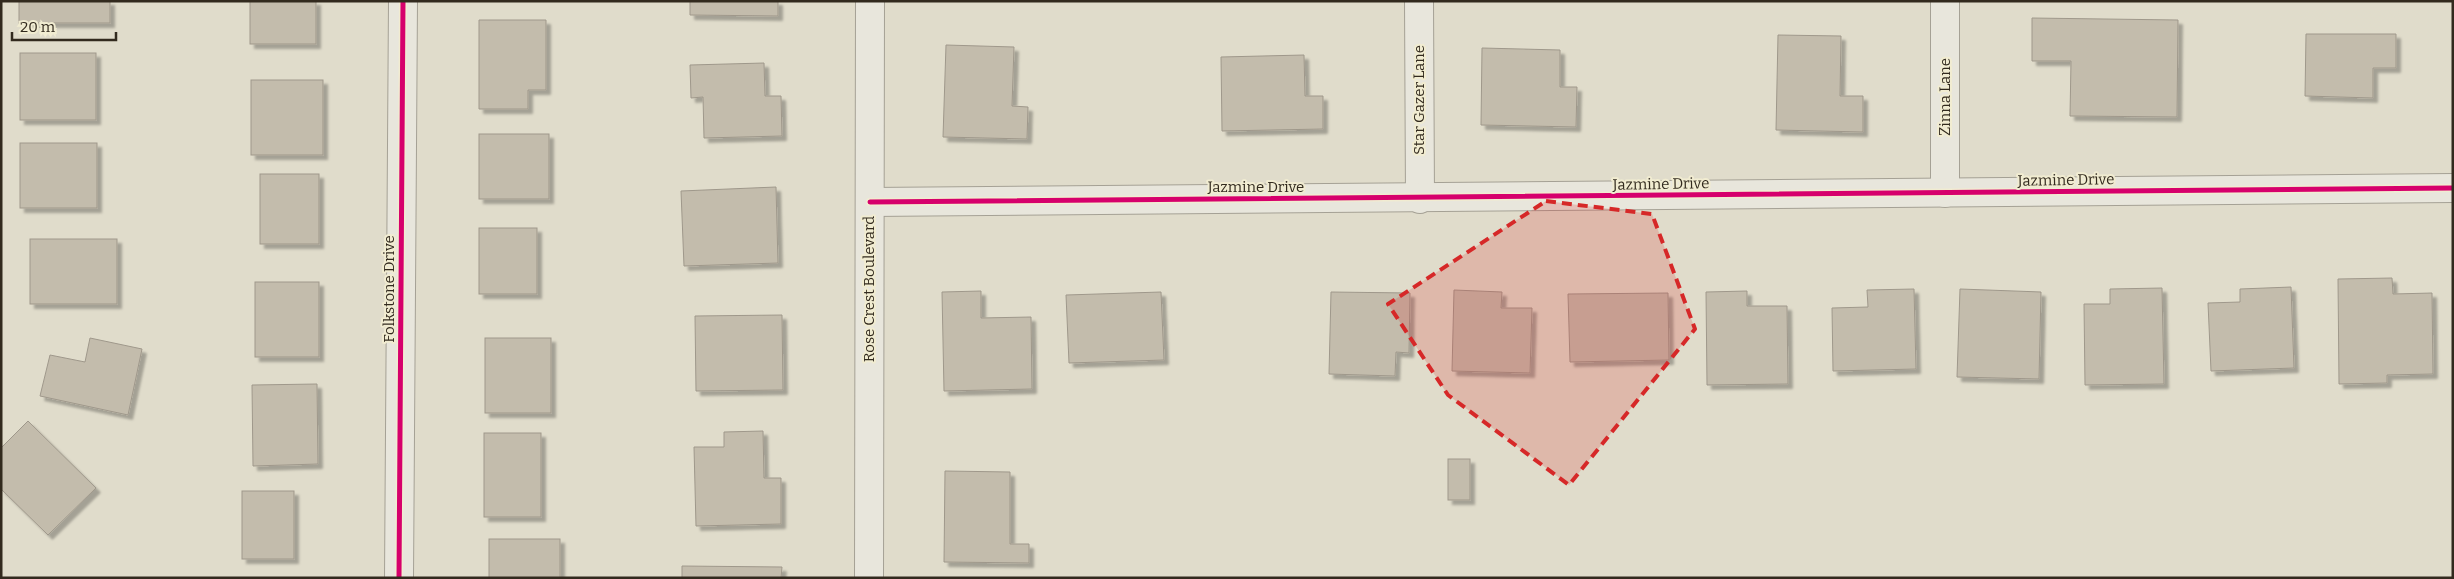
<svg xmlns="http://www.w3.org/2000/svg" width="2454" height="579" font-family="Bitter,serif">
<style>
.building{fill:#c3bcac;stroke:#9f988b;filter:url(#shadow)}
.lines{fill:none;stroke-linecap:round;stroke-linejoin:round}
.street-casing{stroke:#a5a195;stroke-width:30}
.street{stroke:#e8e6dc;stroke-width:28}
.cycleway-casing{stroke:#f1ecd1;stroke-width:8}
.cycleway{stroke:#d6006c;stroke-width:5}
.marked{fill:#d62828;fill-opacity:0.2;stroke:#d62828;stroke-width:4;stroke-dasharray:10 6;stroke-linejoin:round}
.labels{text-anchor:middle;dominant-baseline:central;stroke-width:4;stroke-linejoin:round;paint-order:stroke}
.street-label{font-size:15px;fill:#322a1e;stroke:#f1ecd1}
</style>
<defs>
<filter id="shadow"><feDropShadow dx="4.5" dy="4.5" stdDeviation="1" flood-color="#0004"/></filter>
</defs>
<rect width="100%" height="100%" fill="#e0dccb"/>
<!-- building -->
<g class="building">
<rect x="19" y="1" width="91" height="22"/>
<rect x="250" y="1" width="66" height="43"/>
<polygon points="690,1 778,1 778,16 690,15"/>
<polygon points="2032,18 2178,20 2177,117 2070,116 2071,61 2032,61"/>
<polygon points="479,20 546,20 546,90 528,90 528,109 479,109"/>
<polygon points="2306,34 2396,34 2396,68 2373,68 2373,98 2305,96"/>
<polygon points="1778,35 1841,36 1840,96 1863,96 1863,132 1776,130"/>
<polygon points="946,45 1014,47 1012,106 1028,107 1027,139 943,137"/>
<polygon points="1482,48 1560,50 1560,87 1577,87 1576,127 1481,125"/>
<rect x="20" y="53" width="76" height="67"/>
<polygon points="1304,55 1305,96 1323,96 1323,129 1222,131 1221,57"/>
<polygon points="764,63 765,96 781,96 782,136 704,138 703,97 691,98 690,65"/>
<rect x="251" y="80" width="72" height="75"/>
<rect x="479" y="134" width="70" height="65"/>
<rect x="20" y="143" width="77" height="65"/>
<rect x="260" y="174" width="59" height="70"/>
<polygon points="776,187 778,263 684,266 681,191"/>
<rect x="479" y="228" width="58" height="66"/>
<rect x="30" y="239" width="87" height="65"/>
<polygon points="2392,278 2393,294 2432,293 2433,374 2387,375 2387,383 2339,384 2338,279"/>
<rect x="255" y="282" width="64" height="75"/>
<polygon points="2291,287 2294,368 2211,371 2208,303 2240,302 2240,289"/>
<polygon points="2162,288 2164,384 2085,385 2084,304 2110,304 2110,289"/>
<polygon points="1914,289 1916,369 1833,371 1832,308 1868,307 1867,290"/>
<polygon points="1960,289 2041,292 2039,379 1957,377"/>
<polygon points="1454,290 1502,292 1501,308 1532,308 1530,373 1452,371"/>
<polygon points="981,291 981,318 1031,317 1032,389 944,391 942,292"/>
<polygon points="1747,291 1747,306 1787,306 1788,384 1707,385 1706,292"/>
<polygon points="1161,292 1164,360 1069,363 1066,295"/>
<polygon points="1331,292 1410,293 1409,353 1396,352 1395,376 1329,374"/>
<polygon points="1668,293 1669,360 1570,362 1568,294"/>
<polygon points="782,315 783,390 696,391 695,316"/>
<polygon points="90,338 142,349 128,415 40,396 50,355 85,362"/>
<rect x="485" y="338" width="66" height="75"/>
<polygon points="317,384 318,464 253,466 252,385"/>
<polygon points="28,421 96,488 48,535 1,489 1,448"/>
<polygon points="763,431 764,478 781,478 781,524 696,526 694,447 724,447 724,432"/>
<rect x="484" y="433" width="57" height="84"/>
<rect x="1448" y="459" width="22" height="41"/>
<polygon points="945,471 1010,472 1010,544 1029,544 1029,563 944,562"/>
<rect x="242" y="491" width="52" height="68"/>
<rect x="489" y="539" width="71" height="39"/>
<polygon points="682,566 782,567 781,578 682,578"/>
</g>
<g class="lines">
<defs>
<g id="street">
<polyline points="1419,1 1420,199"/>
<polyline points="1945,1 1945,193"/>
<polyline points="870,202 2453,188"/>
<polyline points="399,578 403,1"/>
<polyline points="869,578 870,1"/>
</g>
</defs>
<!-- street casing -->
<use href="#street" class="street-casing"/>
<!-- street -->
<use href="#street" class="street"/>
<defs>
<g id="cycleway">
<polyline points="870,202 2453,188"/>
<polyline points="399,578 403,1"/>
</g>
</defs>
<!-- cycleway casing -->
<use href="#cycleway" class="cycleway-casing"/>
<!-- cycleway -->
<use href="#cycleway" class="cycleway"/>
</g>
<!-- marked area -->
<path class="marked" d="M1546,201L1652,214L1695,329L1569,485L1448,395L1388,304Z"/>
<g class="labels">
<!-- street labels -->
<g class="street-label">
<text transform="translate(1945 97) rotate(-90)">Zinna Lane</text>
<text transform="translate(1419 100) rotate(-90)">Star Gazer Lane</text>
<text transform="translate(2066 180) rotate(-1)">Jazmine Drive</text>
<text transform="translate(1661 184) rotate(-1)">Jazmine Drive</text>
<text x="1256" y="187">Jazmine Drive</text>
<text transform="translate(389 289) rotate(-90)">Folkstone Drive</text>
<text transform="translate(869 289) rotate(-90)">Rose Crest Boulevard</text>
</g>
</g>
<!-- border -->
<rect width="2454" height="579" fill="none" stroke="#322a1e" stroke-width="5"/>
<!-- scale -->
<path d="M12 32v8h104v-8" fill="none" stroke="#322a1e" stroke-width="2.5"/>
<text x="20" y="32" font-size="15" fill="#322a1e" stroke="#f1ecd1" stroke-width="4" paint-order="stroke">20 m</text>
</svg>
